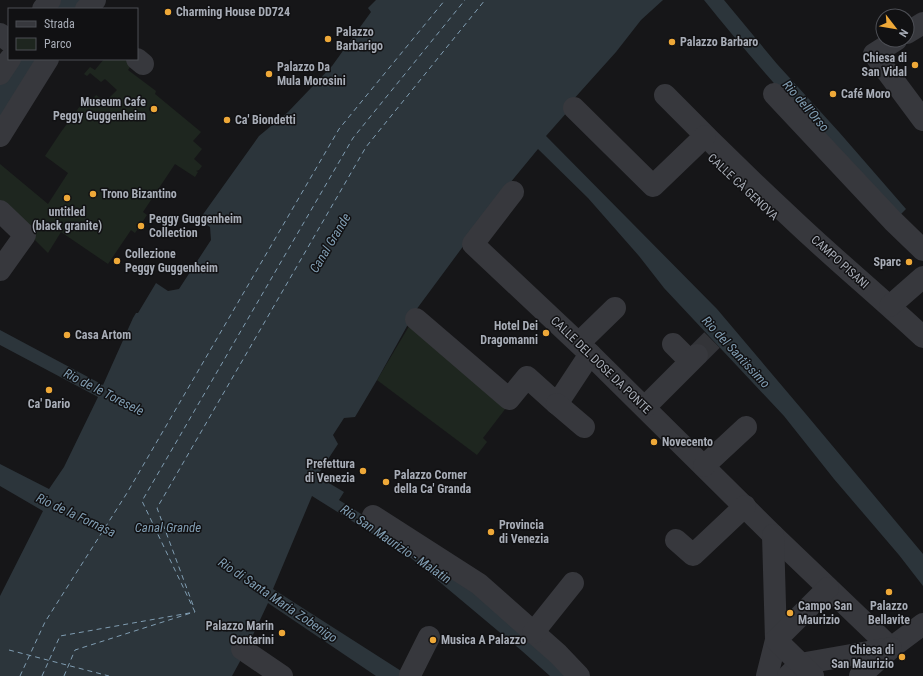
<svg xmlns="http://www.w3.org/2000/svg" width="923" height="676" font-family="'Roboto Condensed',sans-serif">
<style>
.green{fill:#1e261f}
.water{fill:#2c353b}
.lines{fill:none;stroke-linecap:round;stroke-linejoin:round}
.ferry{stroke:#809db2;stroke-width:1;stroke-dasharray:5 4;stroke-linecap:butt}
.street-tunnel{stroke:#333438;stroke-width:22;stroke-dasharray:22 11;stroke-linecap:butt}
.street{stroke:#37383d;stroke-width:22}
.poi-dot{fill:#eea838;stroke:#111113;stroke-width:1.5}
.labels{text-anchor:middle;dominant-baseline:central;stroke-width:3;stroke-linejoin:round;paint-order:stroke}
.poi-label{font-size:12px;font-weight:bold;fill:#a8adb7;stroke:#111113;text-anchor:start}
.street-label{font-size:12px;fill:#a8adb7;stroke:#111113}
.water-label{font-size:13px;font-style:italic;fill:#809db2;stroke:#111113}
</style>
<rect width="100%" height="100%" fill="#161618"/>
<!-- green -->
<g class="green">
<polygon points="104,59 134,59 135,60 128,70 156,91 155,94 201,132 193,141 202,149 194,159 202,166 199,170 196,171 198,172 195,177 175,164 143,212 147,215 135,233 131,230 108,264 61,232 48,253 0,205 0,164 48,204 68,173 45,156 61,132 80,106 84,108 96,95 105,102 117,90 105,79 101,82 90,73 87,76 84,74 90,67 95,70"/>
<polygon points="411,323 509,404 483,438 487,442 477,455 377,380"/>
</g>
<!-- water -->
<g class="water">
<polygon points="54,0 86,0 78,9 48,9"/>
<polygon points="376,0 663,0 641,20 616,52 572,101 569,110 546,136 717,309 805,413 923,554 923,586 899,555 834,479 784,416 664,288 639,256 588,198 538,149 510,183 416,310 377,380 355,417 344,418 333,435 338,444 317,476 344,492 339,500 469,582 572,676 550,676 522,651 411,558 312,496 273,589 409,676 376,676 268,603 244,654 232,676 0,676 0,596 43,511 0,486 0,464 49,489 64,467 98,397 0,345 0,330 103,385 133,318 136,313 138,313 156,283 168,291 179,289 211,240 210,227 199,220 259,136 288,112 332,66 371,12 368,8"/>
<path d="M704,0H724L777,64L839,132L906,209L896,219C831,147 765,76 704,0Z"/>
<polygon points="15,59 41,59 0,123 0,84"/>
</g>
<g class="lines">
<!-- ferry -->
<g class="ferry">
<polyline points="193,605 157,508 366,147 485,0"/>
<polyline points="195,612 142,501 353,138 465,0"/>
<polyline points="9,650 109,676"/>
<polyline points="20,676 45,622 127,493 339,129 445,0"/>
<polyline points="42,676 60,636 195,612"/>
<polyline points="64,676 75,650 191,613"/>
</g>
<!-- street-tunnel -->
<polyline class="street-tunnel" points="697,355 712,340"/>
<!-- street -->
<g class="street">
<polyline points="43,9 50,0"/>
<polyline points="86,9 95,0"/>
<polyline points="907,33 923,23"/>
<polyline points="0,34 9,41"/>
<polyline points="896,40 874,54 923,120"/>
<polyline points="137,59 143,64"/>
<polyline points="0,74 10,59"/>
<polyline points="774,94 893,221 923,250"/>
<path d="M665,95C706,137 747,177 790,217C833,258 879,296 923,337"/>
<polyline points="574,108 653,186 705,136"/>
<polyline points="0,136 48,59"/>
<polyline points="513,192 473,244 590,354 773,535 891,648 923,624"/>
<polyline points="0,211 25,235 0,270"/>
<polyline points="890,306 923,277"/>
<polyline points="416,319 509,399 527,377 557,404 590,354"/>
<polyline points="579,343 615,308"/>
<polyline points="673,344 690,361"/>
<polyline points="557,404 584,427"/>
<polyline points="645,407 697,355"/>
<polyline points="704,466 746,427"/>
<polyline points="373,516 479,584 558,654 579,676"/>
<polyline points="676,540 693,555 745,506"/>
<polyline points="533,633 573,583"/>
<polyline points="242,649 282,676"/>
<polyline points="411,676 410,675 429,637"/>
<polyline points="767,676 776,640 773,535"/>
<polyline points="788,676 800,664 891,648"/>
<polyline points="813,676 776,640 828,588"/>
<polyline points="860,676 891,648"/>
</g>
</g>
<!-- markers -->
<g class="poi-dot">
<circle cx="168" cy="12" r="4"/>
<circle cx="328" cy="39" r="4"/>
<circle cx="672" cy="42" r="4"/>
<circle cx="915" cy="65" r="4"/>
<circle cx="269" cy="74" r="4"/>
<circle cx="833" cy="94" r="4"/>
<circle cx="154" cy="109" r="4"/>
<circle cx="227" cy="120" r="4"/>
<circle cx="93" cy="194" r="4"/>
<circle cx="67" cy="198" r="4"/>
<circle cx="141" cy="226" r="4"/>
<circle cx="117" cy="261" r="4"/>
<circle cx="909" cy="262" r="4"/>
<circle cx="546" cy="333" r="4"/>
<circle cx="67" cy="335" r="4"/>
<circle cx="49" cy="390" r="4"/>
<circle cx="654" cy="442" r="4"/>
<circle cx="363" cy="471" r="4"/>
<circle cx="386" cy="482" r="4"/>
<circle cx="491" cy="532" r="4"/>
<circle cx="889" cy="592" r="4"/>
<circle cx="790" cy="613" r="4"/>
<circle cx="282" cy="633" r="4"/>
<circle cx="433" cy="640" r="4"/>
<circle cx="902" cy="657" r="4"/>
</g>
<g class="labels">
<!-- poi labels -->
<g class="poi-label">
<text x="176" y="12">Charming House DD724</text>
<text x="336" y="32">Palazzo<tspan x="336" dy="14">Barbarigo</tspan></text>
<text x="680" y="42">Palazzo Barbaro</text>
<text x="907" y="58" text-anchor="end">Chiesa di<tspan x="907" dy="14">San Vidal</tspan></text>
<text x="277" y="67">Palazzo Da<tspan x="277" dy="14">Mula Morosini</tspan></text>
<text x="841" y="94">Café Moro</text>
<text x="146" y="102" text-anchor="end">Museum Cafe<tspan x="146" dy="14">Peggy Guggenheim</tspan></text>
<text x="235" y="120">Ca' Biondetti</text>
<text x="101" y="194">Trono Bizantino</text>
<text x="67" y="212" text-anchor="middle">untitled<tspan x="67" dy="14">(black granite)</tspan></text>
<text x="149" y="219">Peggy Guggenheim<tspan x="149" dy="14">Collection</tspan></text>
<text x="125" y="254">Collezione<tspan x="125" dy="14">Peggy Guggenheim</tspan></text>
<text x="901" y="262" text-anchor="end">Sparc</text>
<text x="538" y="326" text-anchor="end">Hotel Dei<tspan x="538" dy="14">Dragomanni</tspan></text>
<text x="75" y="335">Casa Artom</text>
<text x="49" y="404" text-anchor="middle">Ca' Dario</text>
<text x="662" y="442">Novecento</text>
<text x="355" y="464" text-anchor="end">Prefettura<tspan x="355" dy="14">di Venezia</tspan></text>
<text x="394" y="475">Palazzo Corner<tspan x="394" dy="14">della Ca' Granda</tspan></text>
<text x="499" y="525">Provincia<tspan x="499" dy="14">di Venezia</tspan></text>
<text x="798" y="606">Campo San<tspan x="798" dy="14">Maurizio</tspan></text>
<text x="889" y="606" text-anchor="middle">Palazzo<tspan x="889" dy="14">Bellavite</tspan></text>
<text x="274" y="626" text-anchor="end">Palazzo Marin<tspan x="274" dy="14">Contarini</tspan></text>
<text x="441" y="640">Musica A Palazzo</text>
<text x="894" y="650" text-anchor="end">Chiesa di<tspan x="894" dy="14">San Maurizio</tspan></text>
</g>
<!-- street labels -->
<g class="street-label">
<text transform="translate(743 187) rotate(43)">CALLE CÀ GENOVA</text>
<text transform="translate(840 262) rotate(42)">CAMPO PISANI</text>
<text transform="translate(601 365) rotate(44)">CALLE DEL DOSE DA PONTE</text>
</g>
<!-- water labels -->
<g class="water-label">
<text transform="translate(806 106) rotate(49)">Rio dell'Orso</text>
<text transform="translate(330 243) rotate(-59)">Canal Grande</text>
<text transform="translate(736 352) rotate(47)">Rio del Santissimo</text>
<text transform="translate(104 392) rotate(27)">Rio de le Toresele</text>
<text transform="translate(76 515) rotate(25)">Rio de la Fornasa</text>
<text x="168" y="527">Canal Grande</text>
<text transform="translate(396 544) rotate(34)">Rio San Maurizio - Malatin</text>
<text transform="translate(278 600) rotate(34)">Rio di Santa Maria Zobenigo</text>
</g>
</g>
<!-- legend -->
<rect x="8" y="8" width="130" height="52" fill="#111113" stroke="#4d4f55"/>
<rect x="16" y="21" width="20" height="6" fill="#37383d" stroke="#4d4f55"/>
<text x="44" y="28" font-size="12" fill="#a8adb7">Strada</text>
<rect x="16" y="38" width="20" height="12" fill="#1e261f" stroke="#4d4f55"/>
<text x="44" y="48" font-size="12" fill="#a8adb7">Parco</text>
<!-- north arrow -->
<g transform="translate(895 28) rotate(121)"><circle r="19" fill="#111113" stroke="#4d4f55"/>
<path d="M0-3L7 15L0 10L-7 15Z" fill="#eea838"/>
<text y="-6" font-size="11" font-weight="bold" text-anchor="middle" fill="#a8adb7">N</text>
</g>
</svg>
